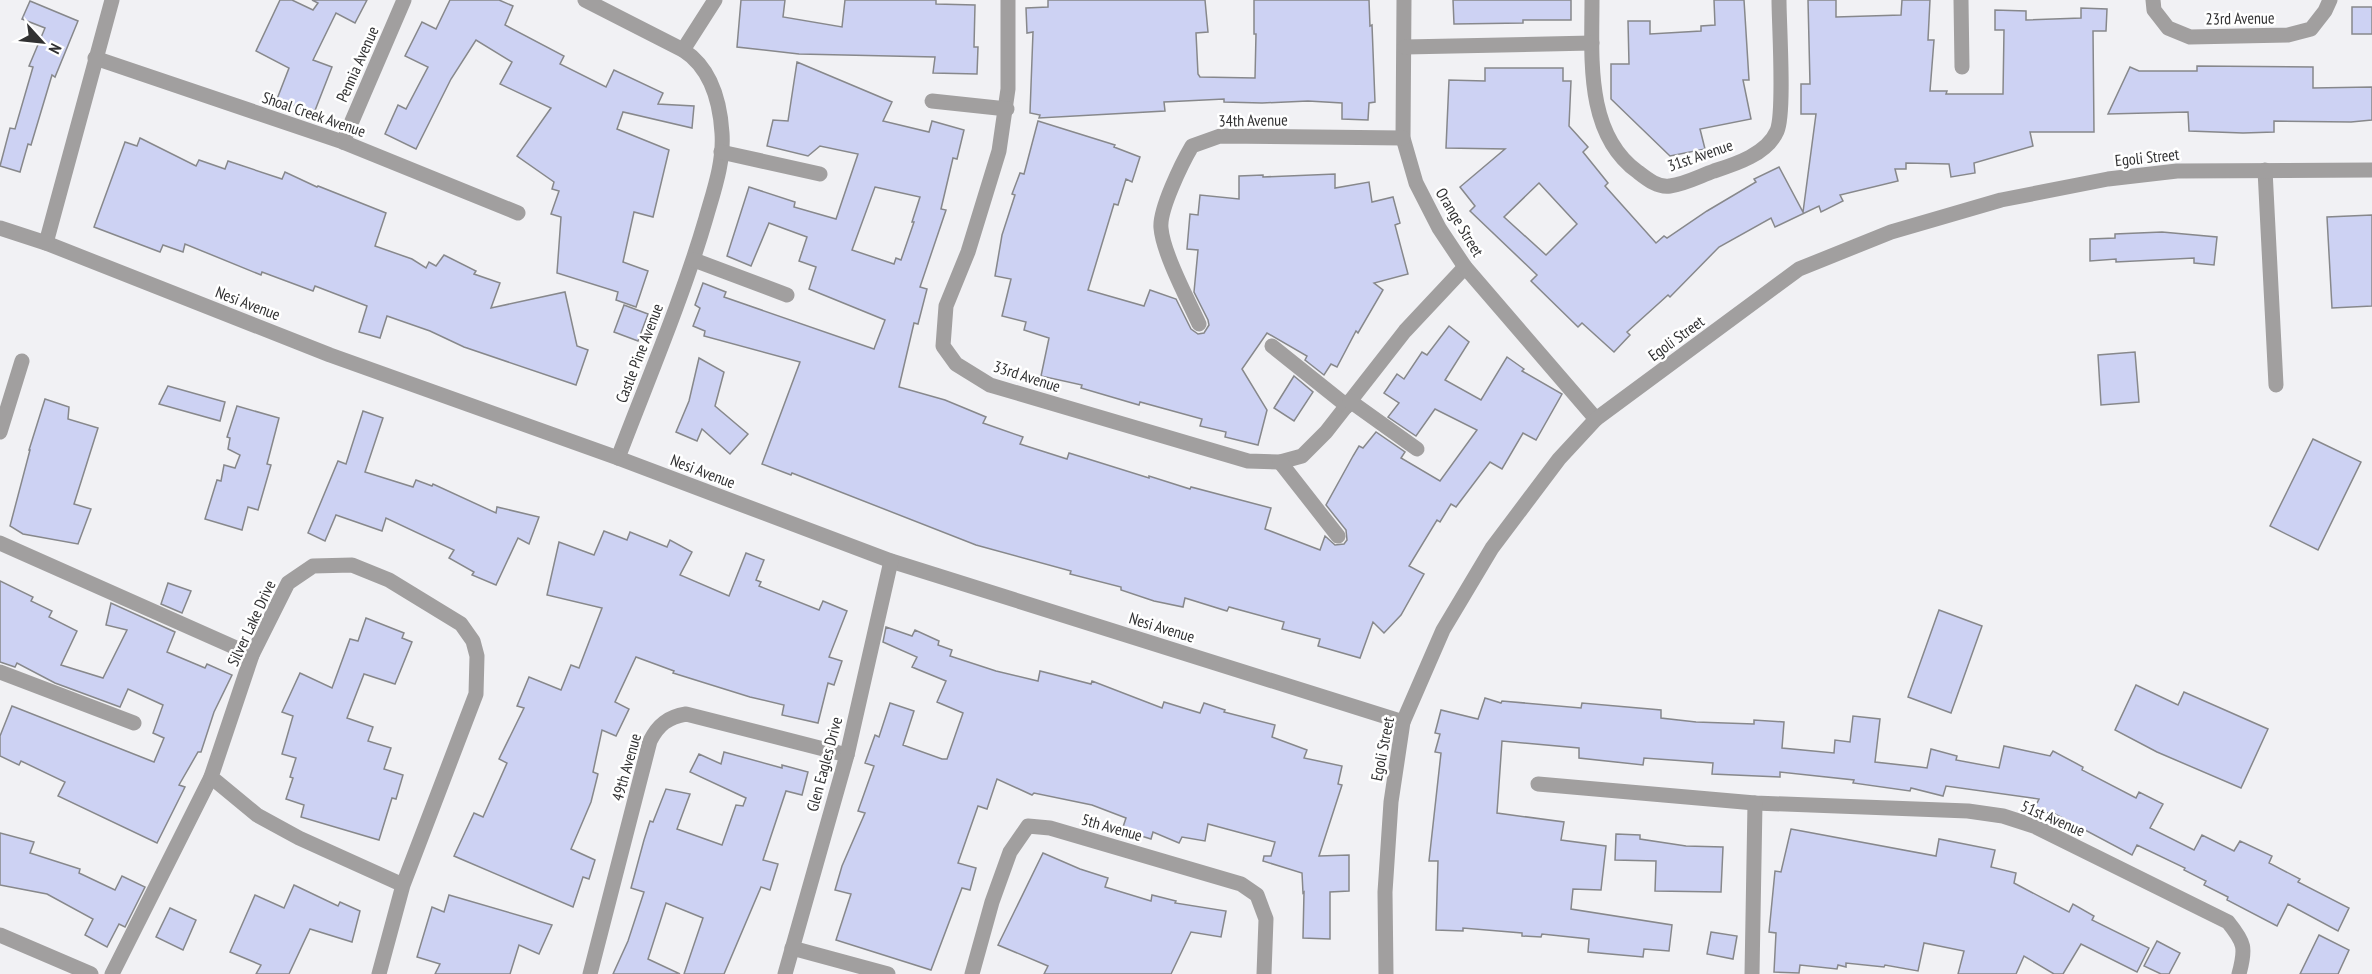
<svg xmlns="http://www.w3.org/2000/svg" width="2372" height="974" font-family="'PT Sans Narrow',sans-serif">
<style>
.building{fill:#cdd2f3;stroke:#87888b;stroke-width:1.5;fill-rule:evenodd}
.lines{fill:none;stroke-linecap:round;stroke-linejoin:round}
.minor{stroke:#a19f9f;stroke-width:15}
.labels{text-anchor:middle;dominant-baseline:central;stroke-width:5;stroke-linejoin:round;paint-order:stroke}
.street-label{font-size:16px;fill:#313132;stroke:#fff}
</style>
<rect width="100%" height="100%" fill="#f1f1f4"/>
<!-- building -->
<g class="building">
<polygon points="280,0 292,0 313,10 318,3 312,0 367,0 355,23 336,13 313,60 332,67 314,113 277,99 289,68 256,51"/>
<polygon points="450,0 499,0 513,6 505,25 564,56 560,64 606,87 614,70 663,93 658,104 694,106 692,128 623,112 617,129 669,150 653,217 634,212 623,262 648,271 636,307 616,300 618,292 557,273 561,217 551,214 559,191 552,189 554,182 517,156 551,108 500,84 512,62 476,40 451,79 416,149 385,134 398,105 406,109 428,67 405,56 422,22 436,29"/>
<polygon points="741,0 785,0 783,17 842,27 845,0 936,0 936,4 975,5 974,47 978,47 977,74 933,73 935,57 799,54 737,47"/>
<polygon points="1048,0 1205,0 1208,32 1196,33 1198,74 1200,77 1255,78 1256,34 1254,34 1254,0 1369,0 1370,26 1372,25 1375,102 1369,103 1368,120 1342,119 1342,103 1308,101 1262,103 1224,102 1224,99 1164,102 1165,111 1039,118 1040,115 1030,113 1033,32 1027,33 1026,8 1048,7"/>
<polygon points="1453,0 1571,0 1571,20 1523,20 1523,23 1454,24"/>
<polygon points="1714,0 1744,0 1749,80 1743,80 1751,119 1700,129 1705,149 1670,156 1611,99 1611,64 1629,64 1628,21 1650,21 1650,34 1701,31 1701,26 1715,25"/>
<path d="M1808,0H1836V17L1901,15L1902,0H1930L1928,40H1934L1930,91H1947L1946,94H2003L2004,30H1995V10L2026,11V20L2081,18V8L2107,9L2106,31H2093L2094,132H2030L2033,146L1974,163L1975,173L1951,177L1949,164L1906,163V169H1895L1898,181L1840,195L1843,201L1821,212L1819,206L1775,227L1771,218L1719,247L1670,297L1668,295L1627,332L1630,335L1614,352L1582,323L1578,327L1531,281L1537,275L1470,211L1475,206L1460,187L1505,149L1446,148L1449,80L1485,81V68H1563V81H1571L1569,126L1588,147L1583,152L1608,183L1605,186L1656,243L1664,236L1667,238L1707,211L1756,182L1754,179L1779,167L1803,212L1816,114H1801V84H1810ZM1539,183L1577,224L1546,255L1504,217Z"/>
<polygon points="30,1 78,21 55,77 52,75 31,145 28,144 20,172 0,166 10,128 15,129 33,67 29,66 45,28 22,19"/>
<rect x="2352" y="7" width="20" height="27"/>
<path d="M797,62L892,102L883,121L929,132L932,121L964,130L957,159L953,158L941,209L946,210L920,287L927,289L918,324L914,323L899,387L945,400L986,417L983,423L1023,437L1020,444L1067,459L1069,453L1149,478V476L1190,489L1191,487L1271,508L1265,529L1320,550L1325,536L1335,545L1344,544L1347,540L1346,530L1326,505L1353,456L1359,446L1363,448L1376,432L1405,452L1401,458L1440,481L1477,430L1435,409L1416,436L1388,417L1399,403L1384,393L1397,374L1404,379L1422,352L1427,355L1449,326L1469,342L1445,380L1481,400L1507,357L1524,369L1522,371L1562,394L1536,440L1523,433L1502,469L1490,462L1456,507L1451,504L1440,522L1437,520L1409,566L1424,574L1401,615L1384,633L1373,622L1360,658L1318,646L1320,639L1282,629L1284,622L1229,607L1227,611L1185,598L1183,607L1154,601L1121,590V587L1070,574L1071,571L976,545L792,473L791,475L762,464L800,362L704,336L705,331L693,326L700,308L695,305L703,283L726,292L724,297L874,349L885,320L809,289L816,267L799,261L807,237L769,223L751,266L727,256L749,187L795,202L794,207L836,219L858,154L820,146L808,156L767,146L773,120L788,121ZM875,187L920,197L912,222H914L901,260L896,258L894,264L852,250Z"/>
<polygon points="2197,66 2313,67 2313,88 2372,87 2372,120 2351,122 2274,121 2274,132 2243,133 2189,131 2188,112 2108,114 2130,67 2139,71 2197,71"/>
<polygon points="1038,121 1115,145 1114,147 1140,157 1132,182 1126,179 1118,205 1114,204 1088,290 1144,306 1150,290 1176,299 1191,329 1198,334 1204,333 1209,325 1208,320 1194,292 1198,250 1187,249 1190,214 1198,215 1200,195 1239,199 1239,176 1263,175 1263,177 1335,174 1335,188 1369,182 1372,202 1393,197 1400,223 1395,225 1408,274 1374,283 1383,290 1358,333 1356,331 1337,367 1331,364 1324,375 1305,360 1307,356 1267,333 1242,369 1267,410 1258,445 1225,437 1226,432 1200,426 1202,419 1140,402 1139,405 1081,388 1082,385 1041,376 1049,338 1024,330 1026,322 1002,316 1011,279 995,276 1002,235 1015,195 1012,194 1020,173 1024,174"/>
<polygon points="140,138 196,166 199,160 225,169 228,161 282,179 285,172 317,187 318,186 386,213 375,246 412,259 426,268 429,262 436,266 444,255 476,271 474,274 500,283 491,308 565,292 577,346 588,350 576,385 464,347 430,331 387,316 380,338 359,332 367,306 315,286 313,291 262,272 261,275 185,244 183,252 163,245 160,252 94,227 125,142 137,146"/>
<polygon points="2372,215 2372,306 2332,308 2327,217"/>
<polygon points="2162,232 2217,237 2214,265 2194,263 2194,258 2116,262 2116,259 2090,261 2090,239 2115,238 2115,234"/>
<polygon points="624,305 648,314 638,341 614,332"/>
<polygon points="2135,352 2139,402 2101,405 2098,355"/>
<polygon points="699,358 724,372 715,406 748,434 730,454 702,429 697,441 676,432 689,401"/>
<polygon points="1294,376 1313,392 1294,421 1274,408"/>
<polygon points="168,386 225,402 220,421 159,404"/>
<polygon points="45,399 69,407 68,419 98,428 74,504 91,509 78,544 23,534 10,526 30,450 29,450"/>
<polygon points="237,406 279,418 267,464 271,465 258,510 248,507 242,530 205,519 217,480 221,481 224,465 235,468 240,455 228,449 230,438 227,437"/>
<polygon points="363,411 383,418 365,472 413,487 416,480 432,486 433,484 496,513 497,507 539,517 529,544 518,538 496,585 472,575 474,572 449,558 454,550 386,518 382,531 336,515 325,541 308,533 338,461 346,464"/>
<polygon points="2313,439 2361,462 2318,550 2270,526"/>
<polygon points="604,531 627,540 630,532 667,547 670,540 692,552 680,575 729,596 746,553 764,560 756,580 761,582 759,586 819,610 823,601 847,611 829,657 842,661 834,685 828,683 818,723 782,715 784,705 750,697 673,673 674,671 636,657 615,702 629,709 616,736 602,730 593,772 598,774 591,802 571,849 595,860 589,879 583,877 573,907 454,856 474,813 483,817 507,763 499,759 524,708 517,706 529,677 561,690 571,665 579,668 602,608 547,595 559,542 594,555"/>
<polygon points="0,581 33,597 31,601 52,611 49,617 77,631 61,665 103,678 127,630 106,625 111,603 175,632 167,652 205,668 207,664 232,675 214,712 201,752 198,752 179,785 185,787 157,843 58,796 65,782 21,761 19,765 0,756 0,736 12,706 154,762 164,738 153,733 163,705 128,689 120,707 55,683 17,663 15,667 0,662"/>
<polygon points="168,583 191,591 182,613 161,604"/>
<polygon points="1939,610 1982,626 1951,713 1908,697"/>
<polygon points="366,618 404,633 402,638 412,642 395,684 364,674 347,718 373,727 368,741 391,748 384,769 403,775 396,799 392,798 379,840 301,817 304,805 286,799 293,778 290,777 296,758 282,754 293,716 282,712 300,673 332,688 350,639 358,641"/>
<polygon points="886,627 912,636 915,630 939,641 938,645 952,650 950,656 996,671 1038,681 1040,671 1091,684 1092,681 1162,708 1164,702 1200,713 1204,703 1225,710 1224,712 1275,725 1272,737 1307,750 1304,758 1342,766 1338,784 1342,785 1319,856 1349,855 1349,891 1330,892 1330,939 1303,938 1304,892 1303,893 1302,873 1263,861 1264,856 1271,856 1275,842 1208,824 1205,841 1182,837 1179,843 1153,832 1151,839 1122,830 1126,818 1092,805 1034,793 1032,795 997,779 987,809 978,806 958,863 976,868 970,890 962,888 931,970 836,940 851,894 835,890 842,866 865,813 858,811 874,766 865,763 875,735 879,737 890,703 914,711 903,745 942,759 947,759 963,713 937,702 946,681 912,667 917,657 883,642"/>
<polygon points="2136,685 2178,705 2184,692 2268,729 2241,788 2157,752 2115,730"/>
<polygon points="1485,698 1501,703 1502,701 1581,708 1582,703 1661,710 1661,718 1696,722 1754,724 1754,720 1784,722 1782,748 1834,753 1835,740 1850,742 1853,716 1880,719 1875,762 1920,767 1927,768 1931,749 1957,756 1956,760 1999,768 2004,746 2050,756 2053,751 2083,767 2082,770 2136,798 2139,792 2163,804 2150,828 2194,850 2202,835 2234,851 2240,841 2272,856 2269,863 2300,879 2298,882 2349,908 2338,931 2288,904 2277,926 2227,900 2228,897 2204,885 2206,881 2184,870 2185,868 2137,845 2132,855 2055,814 2054,816 2035,807 2039,799 1946,786 1943,796 1911,788 1910,791 1853,783 1854,780 1780,772 1780,777 1712,774 1713,763 1644,758 1643,765 1579,758 1579,748 1502,741 1497,813 1564,822 1561,840 1606,846 1601,890 1573,889 1571,909 1672,925 1669,951 1644,949 1643,957 1588,952 1589,939 1542,934 1541,937 1522,936 1522,933 1463,928 1463,931 1436,930 1438,861 1429,861 1441,753 1435,752 1440,734 1435,733 1441,710 1478,719"/>
<polygon points="724,752 782,768 782,765 808,772 802,795 786,791 763,860 778,864 770,890 761,887 724,974 684,974 703,918 666,903 648,959 680,974 613,974 628,941 644,892 631,888 644,840 650,821 653,822 666,789 690,794 677,829 722,845 736,805 743,806 746,798 690,772 699,754 721,764"/>
<polygon points="1791,829 1936,856 1939,839 1995,850 1991,867 2016,873 2014,883 2069,912 2073,904 2094,916 2092,920 2149,948 2137,972 2081,944 2063,974 2054,974 2024,956 2016,974 1958,974 1964,951 1924,943 1918,971 1885,965 1884,967 1846,963 1846,967 1838,965 1837,969 1800,965 1799,973 1774,972 1776,933 1769,932 1775,871 1781,872"/>
<polygon points="0,833 34,842 30,853 80,869 79,873 115,890 122,876 145,887 125,927 119,924 107,947 85,935 93,919 47,894 0,885"/>
<polygon points="1616,834 1640,835 1640,839 1686,846 1723,847 1721,892 1655,891 1656,861 1615,860"/>
<polygon points="1043,853 1080,869 1108,878 1105,887 1151,901 1152,895 1176,901 1175,903 1226,911 1221,937 1191,932 1171,974 1044,974 1048,966 998,945"/>
<polygon points="294,885 338,906 340,902 360,911 352,942 310,929 289,974 256,974 261,965 230,952 255,895 284,908"/>
<polygon points="449,895 552,925 539,954 519,945 510,974 435,974 440,964 417,957 432,907 444,912"/>
<polygon points="170,908 196,920 183,950 156,937"/>
<polygon points="1711,932 1737,936 1733,959 1707,954"/>
<polygon points="2319,935 2349,950 2338,974 2300,974"/>
<polygon points="2157,941 2180,953 2169,974 2161,974 2144,966"/>
</g>
<g class="lines">
<!-- minor -->
<g class="minor">
<path d="M585,0L683,50C711,68 720,101 722,133C724,162 714,190 706,218C682,300 648,379 618,458"/>
<polyline points="1008,0 1008,89 999,151 968,252 946,306 943,346 956,364 990,385 1248,461 1280,462 1302,456 1326,432 1405,331 1465,267"/>
<polyline points="1404,0 1403,138 1416,183 1439,228 1465,267 1596,419"/>
<path d="M1592,0C1592,58 1585,134 1638,172C1647,179 1658,188 1670,186C1685,184 1700,176 1714,171C1736,164 1767,154 1777,131C1785,113 1779,25 1779,0"/>
<polyline points="1961,0 1962,67"/>
<polyline points="2153,0 2154,10 2168,28 2190,37 2288,35 2311,29 2325,11 2330,0"/>
<polyline points="1405,47 1592,43"/>
<polyline points="683,50 715,0"/>
<polyline points="95,58 343,142 518,213"/>
<polyline points="932,101 1007,109"/>
<polyline points="343,142 404,0"/>
<polyline points="721,152 820,174"/>
<polyline points="2265,170 2276,385"/>
<polyline points="0,228 46,243 330,355 618,458 891,561 1403,722"/>
<polyline points="46,243 112,0"/>
<polyline points="694,260 787,295"/>
<path d="M1199,324C1188,300 1163,253 1161,228C1159,210 1182,163 1192,146L1220,136L1403,138"/>
<polyline points="1272,346 1347,406"/>
<polyline points="1350,401 1417,449"/>
<polyline points="0,432 22,361"/>
<polyline points="1280,462 1338,536"/>
<polyline points="0,543 252,655"/>
<polyline points="0,672 134,723"/>
<path d="M1538,784L1755,803L1968,811L2003,816L2034,826L2228,922C2245,943 2246,948 2239,974"/>
<polyline points="0,935 91,974"/>
<polyline points="792,948 888,974"/>
<polyline points="112,974 211,777"/>
<polyline points="379,974 403,885 476,694 477,656 473,641 461,624 389,580 352,565 313,566 288,583 252,655 211,777 257,815 299,838 403,885"/>
<path d="M590,974L650,741C658,725 668,717 686,714L847,755"/>
<polyline points="785,974 847,755 891,561"/>
<polyline points="972,974 992,902 1010,852 1028,826 1050,828 1241,884 1257,895 1266,919 1264,974"/>
<polyline points="1386,974 1385,892 1391,802 1403,722 1443,630 1492,548 1559,459 1596,419 1799,269 1891,232 2001,200 2108,179 2177,171 2372,170"/>
<polyline points="1752,974 1755,803"/>
</g>
</g>
<g class="labels">
<!-- street labels -->
<g class="street-label">
<text transform="translate(2240 18) rotate(-1)">23rd Avenue</text>
<text transform="translate(357 64) rotate(-66)">Pennia Avenue</text>
<text transform="translate(314 114) rotate(19)">Shoal Creek Avenue</text>
<text transform="translate(1253 120) rotate(-1)">34th Avenue</text>
<text transform="translate(1700 155) rotate(-19)">31st Avenue</text>
<text transform="translate(2147 157) rotate(-6)">Egoli Street</text>
<text transform="translate(1460 222) rotate(59)">Orange Street</text>
<text transform="translate(248 303) rotate(21)">Nesi Avenue</text>
<text transform="translate(1676 338) rotate(-36)">Egoli Street</text>
<text transform="translate(639 353) rotate(-69)">Castle Pine Avenue</text>
<text transform="translate(1027 376) rotate(18)">33rd Avenue</text>
<text transform="translate(703 471) rotate(21)">Nesi Avenue</text>
<text transform="translate(251 623) rotate(-65)">Silver Lake Drive</text>
<text transform="translate(1162 627) rotate(17)">Nesi Avenue</text>
<text transform="translate(1382 749) rotate(-79)">Egoli Street</text>
<text transform="translate(824 764) rotate(-75)">Glen Eagles Drive</text>
<text transform="translate(626 767) rotate(-74)">49th Avenue</text>
<text transform="translate(2053 818) rotate(23)">51st Avenue</text>
<text transform="translate(1112 827) rotate(16)">5th Avenue</text>
</g>
</g>
<!-- north arrow -->
<g transform="translate(42 42) rotate(117)" stroke="#ffffff" stroke-width="4.5" paint-order="stroke">
<path d="M0-4.5L10 22L0 15L-10 22Z" fill="#313132"/>
<text y="-9" font-size="16" font-weight="bold" text-anchor="middle" fill="#313132">N</text>
</g>
</svg>
